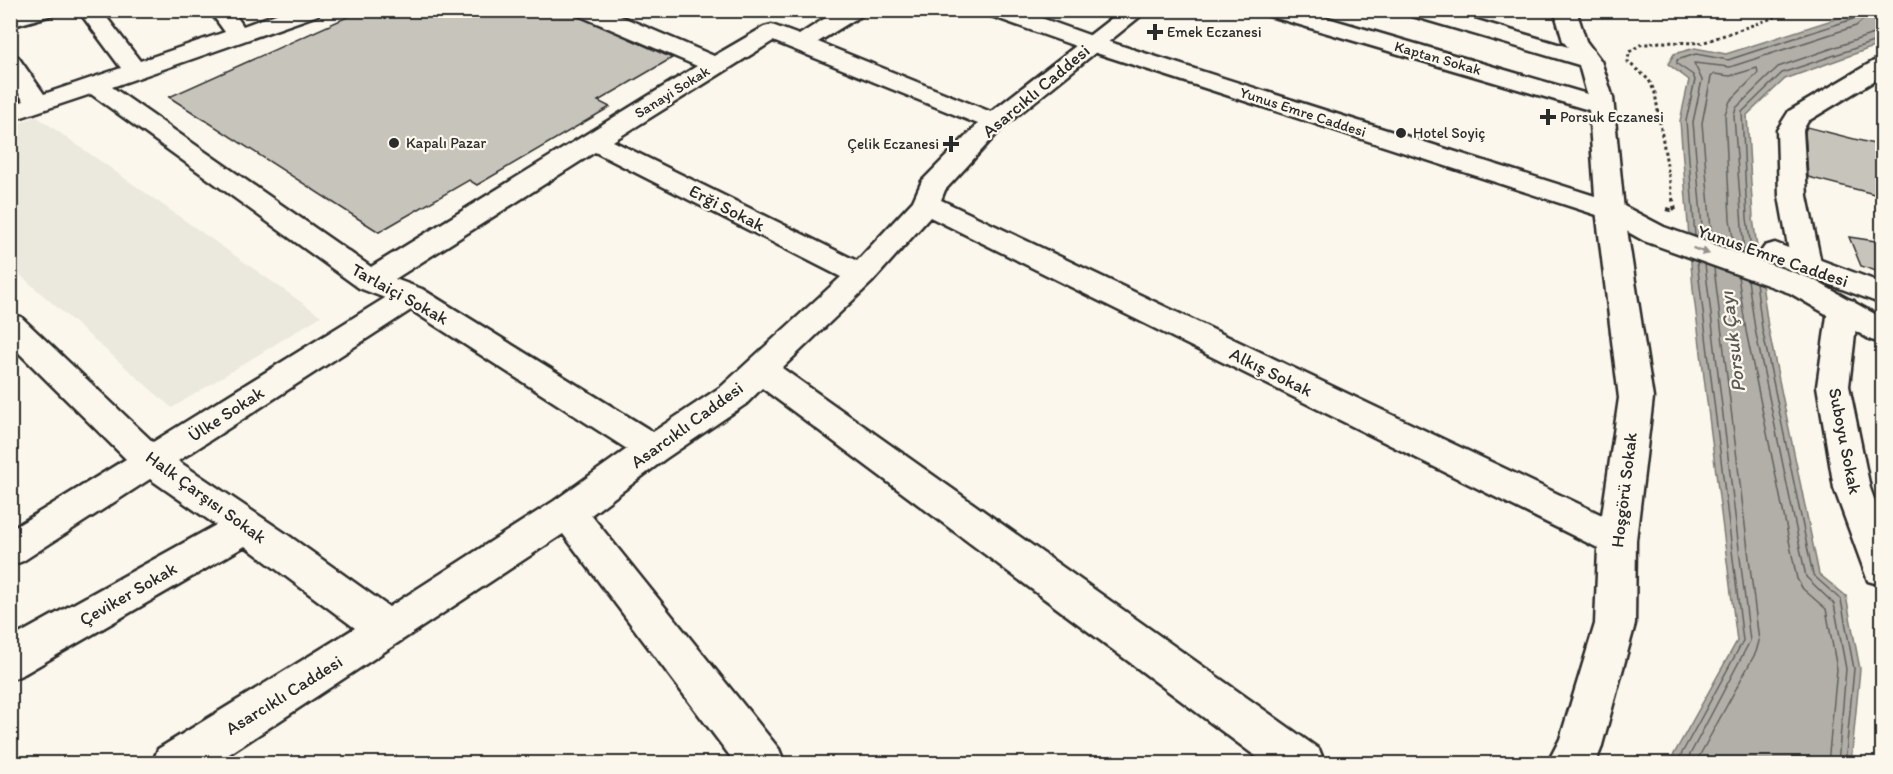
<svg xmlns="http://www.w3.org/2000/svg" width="1893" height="774" font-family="Itim,sans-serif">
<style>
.built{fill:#ebe8de}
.water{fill:#b1afa7;stroke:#7b7a75;stroke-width:1.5}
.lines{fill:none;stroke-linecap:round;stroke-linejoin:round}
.shore{stroke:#61605d;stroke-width:1.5}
.building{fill:#c7c4bc;stroke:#2b2b2b;stroke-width:1.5}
.minor-casing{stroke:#2b2b2b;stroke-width:5}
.major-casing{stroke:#2b2b2b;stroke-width:5}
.path-far1{stroke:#2b2b2b;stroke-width:3;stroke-dasharray:3 3;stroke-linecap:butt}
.path{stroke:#2b2b2b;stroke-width:4;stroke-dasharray:4.5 4.5;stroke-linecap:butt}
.minor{fill:#fbf7ec;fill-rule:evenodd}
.major{fill:#fbf7ec;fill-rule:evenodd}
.oneway{fill:#93918c}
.poi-dot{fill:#2b2b2b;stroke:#fbf7ec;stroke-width:2}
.labels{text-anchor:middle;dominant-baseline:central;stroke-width:4.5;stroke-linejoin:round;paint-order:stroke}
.far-poi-label{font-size:15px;fill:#2b2b2b;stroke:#fbf7ec;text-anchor:start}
.far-street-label{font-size:15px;fill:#2b2b2b;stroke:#fbf7ec}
.street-label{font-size:18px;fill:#2b2b2b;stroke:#fbf7ec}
.water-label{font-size:20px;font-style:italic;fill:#5a5956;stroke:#fbf7ec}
</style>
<rect width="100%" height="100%" fill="#fbf7ec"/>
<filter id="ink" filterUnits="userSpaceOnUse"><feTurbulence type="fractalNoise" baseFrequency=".0167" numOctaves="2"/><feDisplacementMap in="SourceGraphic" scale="12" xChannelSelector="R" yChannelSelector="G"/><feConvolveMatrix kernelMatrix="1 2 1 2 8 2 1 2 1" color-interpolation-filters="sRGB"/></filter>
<g filter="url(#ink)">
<!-- built -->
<polygon class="built" points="36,116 321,316 172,408 11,267 11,127"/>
<!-- water -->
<polygon class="water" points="1860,11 1882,11 1882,44 1785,79 1747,115 1753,218 1768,327 1819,574 1846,596 1860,669 1851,763 1669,763 1737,641 1693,289 1680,121 1689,80 1668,64 1674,54 1695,48 1726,54"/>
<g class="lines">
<!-- shore -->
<g class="shore">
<polyline points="1695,236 1686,121 1695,80 1693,75 1677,64 1677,60 1696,54 1728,60 1853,19 1858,10"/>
<polyline points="1703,239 1693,122 1702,80 1694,63 1730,67 1856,26 1863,20 1865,10"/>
<polyline points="1712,242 1702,123 1711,77 1714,74 1730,76 1757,68 1758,73 1730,101 1725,114 1730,219 1735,250"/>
<polyline points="1744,254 1734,116 1736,108 1778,67 1882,31"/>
<polyline points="1752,256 1747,218 1742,112 1782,73 1882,39"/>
<polyline points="1738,276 1746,331 1797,579 1803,589 1826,609 1837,669 1828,764"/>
<polyline points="1748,280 1755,329 1806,577 1834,604 1846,669 1838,764"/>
<polyline points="1756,282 1762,328 1813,575 1841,600 1854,669 1845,764"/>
<polyline points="1676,764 1743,641 1697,262"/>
<polyline points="1685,764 1750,641 1705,264"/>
<polyline points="1695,764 1756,652 1759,641 1714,268"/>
</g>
</g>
<!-- building -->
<g class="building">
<polygon points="363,10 567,10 672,58 598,101 610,107 477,185 469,180 379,232 169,97"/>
<polygon points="1807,127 1882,146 1882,196 1808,177 1805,131"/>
<polygon points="1849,237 1882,242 1882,273 1861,266"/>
</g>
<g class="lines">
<defs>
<g id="minor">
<path d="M78,10H101L140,61L225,32L209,10H232L243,26L287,10H321L318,15L112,87L371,267L697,66L578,15L575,10H606L714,56L764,27L772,25L799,35L838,10H865L862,15L818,42L991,112L1122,10H1148L1003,127L945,190L941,200L1602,515L1619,398L1596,210L1589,110L1266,15L1263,10H1300L1587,94L1579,65L1409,15L1406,10H1443L1568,47L1563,41L1554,10H1576L1586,41L1601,61L1613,98L1624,210L1653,398L1636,540L1635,624L1601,749L1595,764H1547L1560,739L1595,624L1598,548L930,217L872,282L782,368L1319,749L1325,764H1266L762,388L746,404L665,459L591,515L779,749L785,764H736L563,534L214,764H152L158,749L355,628L245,546L24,674L10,680V639L216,525L150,479L23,561L10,566V530L126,459L10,344V314L21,317L153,442L385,298L359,288L91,94L10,121V105L24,101L10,81V55L18,57L44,94L121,68ZM773,41L978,124L922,181L913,201L857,261L613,141ZM595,152L841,277L722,386L653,432L422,289L395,279ZM411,310L627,449L554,501L389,607L285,533L178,461Z"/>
<polygon points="1882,59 1882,76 1808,121 1803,130 1807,196 1821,263 1816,270 1806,273 1796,270 1791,263 1779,196 1777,130 1789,111 1874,61"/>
<polygon points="1843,298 1854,301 1858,309 1849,386 1870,488 1882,521 1882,585 1868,581 1834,488 1817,386 1828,309 1832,301"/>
</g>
<g id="major">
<polygon points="18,10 55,10 52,15 10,27 10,13"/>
<polygon points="985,10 1019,10 1100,39 1620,204 1664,227 1812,279 1882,318 1882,343 1871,340 1790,293 1644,241 1600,216 1084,49 988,15"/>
<polygon points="1775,243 1882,283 1882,304 1765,260 1760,253 1765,246"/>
</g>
</defs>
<!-- minor casing -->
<use href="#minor" class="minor-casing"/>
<!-- major casing -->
<use href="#major" class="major-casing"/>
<!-- path-far1 -->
<polyline class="path-far1" points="1673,201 1655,93 1649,80 1628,62 1629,52 1640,45 1660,42 1702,43 1795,10"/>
<!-- path -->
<polyline class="path" points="1667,209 1675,211 1673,200"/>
<!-- minor -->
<use href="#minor" class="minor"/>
<!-- major -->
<use href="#major" class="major"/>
</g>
<!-- one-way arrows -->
<defs><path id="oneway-solid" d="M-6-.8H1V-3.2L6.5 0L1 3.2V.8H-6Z" transform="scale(1.5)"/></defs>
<use class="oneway" href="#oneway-solid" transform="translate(1701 251) rotate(20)"/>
</g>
<!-- markers -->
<g class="poi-dot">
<path d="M1152 23h6v6h6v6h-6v6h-6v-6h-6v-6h6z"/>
<path d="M1545 108h6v6h6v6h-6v6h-6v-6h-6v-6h6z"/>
<circle cx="1401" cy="133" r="6"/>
<circle cx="394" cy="143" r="6"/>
<path d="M948 135h6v6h6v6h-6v6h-6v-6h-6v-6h6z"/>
</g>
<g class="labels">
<!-- far-poi labels -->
<g class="far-poi-label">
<text x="1167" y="32">Emek Eczanesi</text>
<text x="1560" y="117">Porsuk Eczanesi</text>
<text x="1413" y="133">Hotel Soyiç</text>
<text x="406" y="143">Kapalı Pazar</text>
<text x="939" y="144" text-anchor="end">Çelik Eczanesi</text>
</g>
<!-- far-street labels -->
<g class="far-street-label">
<text transform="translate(1438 58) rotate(16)">Kaptan Sokak</text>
<text transform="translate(672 92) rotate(-32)">Sanayi Sokak</text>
<text transform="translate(1303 112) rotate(18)">Yunus Emre Caddesi</text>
</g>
<!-- street labels -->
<g class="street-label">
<text transform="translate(1036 91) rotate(-40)">Asarcıklı Caddesi</text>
<text transform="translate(727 208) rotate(27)">Erği Sokak</text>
<text transform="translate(1773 256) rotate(19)">Yunus Emre Caddesi</text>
<text transform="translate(400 294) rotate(29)">Tarlaiçi Sokak</text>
<text transform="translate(1271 372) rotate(26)">Alkış Sokak</text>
<text transform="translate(226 414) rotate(-33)">Ülke Sokak</text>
<text transform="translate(687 425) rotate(-36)">Asarcıklı Caddesi</text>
<text transform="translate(1845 441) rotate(79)">Suboyu Sokak</text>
<text transform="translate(1624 490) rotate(-83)">Hoşgörü Sokak</text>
<text transform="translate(206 497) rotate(36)">Halk Çarşısı Sokak</text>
<text transform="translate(128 594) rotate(-30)">Çeviker Sokak</text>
<text transform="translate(284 695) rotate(-32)">Asarcıklı Caddesi</text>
</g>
<!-- water labels -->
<g class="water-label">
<text transform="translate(1732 342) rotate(-97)">Porsuk Çayı</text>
</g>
</g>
<!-- margin -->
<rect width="1893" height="774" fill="none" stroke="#fbf7ec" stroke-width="36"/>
<rect x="18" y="18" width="1857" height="738" fill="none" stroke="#2b2b2b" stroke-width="2" filter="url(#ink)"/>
</svg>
